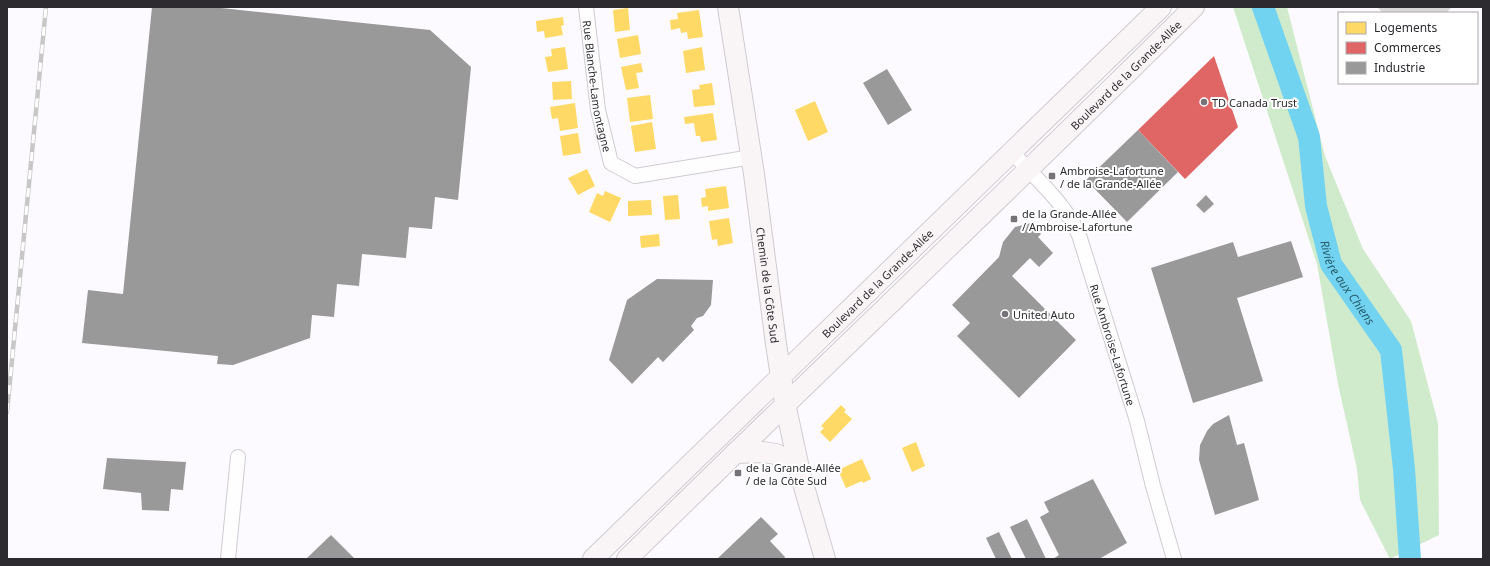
<svg xmlns="http://www.w3.org/2000/svg" width="1490" height="566" font-family="'Noto Sans',sans-serif">
<style>
.green{fill:#d0ebcc}
.homes{fill:#ffd966}
.shops{fill:#e06666}
.industry{fill:#999}
.lines{fill:none;stroke-linecap:round;stroke-linejoin:round}
.river{stroke:#72d3f1;stroke-width:22}
.building{fill:#d8d6d6}
.street-casing{stroke:#ceccd0;stroke-width:16}
.secondary-casing{stroke:#ceccd0;stroke-width:22}
.street{stroke:#fffeff;stroke-width:14}
.secondary{stroke:#f9f5f7;stroke-width:20}
.rail-casing{stroke:#c7c7c8;stroke-width:4.5}
.rail{stroke:#fff;stroke-width:3;stroke-dasharray:9;stroke-linecap:butt}
.poi-dot{fill:#757377;stroke:#fff;stroke-width:1.5}
.labels{text-anchor:middle;dominant-baseline:central;stroke-width:4;stroke-linejoin:round;paint-order:stroke}
.street-label{font-size:11px;fill:#2d2b2f;stroke:#fff}
.poi-label{font-size:11px;fill:#2d2b2f;stroke:#fff;text-anchor:start}
.water-label{font-size:12px;font-style:italic;fill:#275d6f;stroke:#fff}
</style>
<rect width="100%" height="100%" fill="#fcfafe"/>
<!-- green -->
<polygon class="green" points="1233,7 1287,7 1325,156 1363,249 1411,321 1438,423 1439,535 1390,559 1360,500 1357,469 1338,384 1317,264"/>
<!-- homes -->
<g class="homes">
<polygon points="628,8 630,30 615,32 613,10"/>
<polygon points="699,10 703,37 688,39 687,32 681,33 680,28 671,30 670,20 678,19 677,13"/>
<polygon points="563,17 564,25 561,26 563,35 545,38 544,31 537,32 536,21"/>
<polygon points="638,35 641,54 620,58 617,39"/>
<polygon points="565,47 568,69 548,72 545,57 552,56 551,49"/>
<polygon points="702,47 705,70 686,73 683,51"/>
<polygon points="641,63 643,72 636,73 639,88 626,90 621,67"/>
<polygon points="571,81 572,99 553,100 552,82"/>
<polygon points="712,83 715,105 694,107 692,90 700,89 699,85"/>
<polygon points="650,95 653,119 630,122 627,98"/>
<polygon points="815,101 828,132 808,141 795,110"/>
<polygon points="575,103 578,128 560,131 558,118 552,119 550,107"/>
<polygon points="713,113 717,140 701,142 700,136 696,136 694,123 685,124 684,117"/>
<polygon points="652,122 656,149 635,152 631,126"/>
<polygon points="578,133 581,153 563,156 560,136"/>
<polygon points="587,169 595,186 578,195 568,178"/>
<polygon points="726,186 729,208 708,211 708,206 702,207 701,198 706,197 705,189"/>
<polygon points="605,191 621,198 610,222 589,212 597,193 603,196"/>
<polygon points="678,195 680,219 665,220 663,196"/>
<polygon points="651,200 652,215 628,216 628,201"/>
<polygon points="729,218 733,243 718,246 717,239 712,240 709,221"/>
<polygon points="659,234 660,246 641,248 640,236"/>
<polygon points="841,405 846,410 844,412 852,419 830,442 820,432 824,428 821,426"/>
<polygon points="916,442 925,466 912,472 902,448"/>
<polygon points="862,459 871,479 863,483 862,481 846,488 838,470"/>
</g>
<!-- shops -->
<polygon class="shops" points="1214,56 1238,127 1185,179 1138,130"/>
<!-- industry -->
<g class="industry">
<polygon points="152,7 212,7 430,30 471,67 458,200 435,197 432,229 409,227 406,258 362,254 359,286 337,284 334,317 312,315 310,338 233,365 217,364 218,356 82,343 88,290 123,294"/>
<polygon points="887,69 912,110 888,125 863,83"/>
<polygon points="1138,130 1178,172 1127,222 1086,180"/>
<polygon points="1206,195 1214,204 1204,213 1196,205"/>
<polygon points="1031,223 1041,234 1038,237 1053,253 1039,267 1030,258 1012,276 1076,340 1019,398 957,336 970,323 952,305 999,257 1003,242 1015,227"/>
<polygon points="1291,241 1303,277 1237,298 1263,381 1193,403 1151,268 1233,242 1238,257"/>
<polygon points="657,279 713,280 711,305 703,316 697,318 691,326 694,330 663,362 658,357 632,384 609,360 627,300"/>
<polygon points="1229,415 1237,445 1244,443 1259,500 1215,515 1199,460 1200,445 1207,431 1213,424"/>
<polygon points="107,458 186,462 183,490 171,489 169,511 142,510 141,493 103,489"/>
<polygon points="1093,479 1127,543 1099,559 1053,559 1059,555 1040,517 1049,512 1044,502"/>
<polygon points="761,517 778,534 770,541 785,557 784,559 717,559"/>
<polygon points="1027,519 1046,559 1026,559 1010,527"/>
<polygon points="999,532 1012,559 996,559 986,538"/>
<polygon points="331,535 355,559 308,559 307,558"/>
</g>
<g class="lines">
<!-- river -->
<path class="river" id="s1" d="M1263,7L1309,137L1316,206L1331,264L1391,350L1404,469L1410,559"/>
</g>
<!-- building -->
<polygon class="building" points="1377,7 1452,7 1446,13 1383,13"/>
<g class="lines">
<defs>
<g id="street">
<path id="s2" d="M586,7L598,110L611,163L635,176L752,157"/>
<path id="s3" d="M1012,152C1035,178 1065,203 1079,235L1137,421L1153,486L1174,559"/>
<polyline points="228,559 238,457"/>
</g>
<g id="secondary">
<path id="s4" d="M728,7L754,174L776,344L785,403L800,473L825,559"/>
<polyline points="735,453 763,452 776,454 798,465"/>
<path id="s5" d="M593,559L1161,7"/>
<path id="s6" d="M627,559C815,374 1007,193 1194,7"/>
</g>
</defs>
<!-- street casing -->
<use href="#street" class="street-casing"/>
<!-- secondary casing -->
<use href="#secondary" class="secondary-casing"/>
<!-- street -->
<use href="#street" class="street"/>
<!-- secondary -->
<use href="#secondary" class="secondary"/>
<defs>
<polyline id="rail" points="7,412 46,7"/>
</defs>
<!-- rail casing -->
<use href="#rail" class="rail-casing"/>
<!-- rail -->
<use href="#rail" class="rail"/>
</g>
<!-- markers -->
<g class="poi-dot">
<circle cx="1204" cy="102" r="4"/>
<rect x="1048" y="172" width="8" height="8" rx="2"/>
<rect x="1010" y="215" width="8" height="8" rx="2"/>
<circle cx="1005" cy="314" r="4"/>
<rect x="734" y="469" width="8" height="8" rx="2"/>
</g>
<g class="labels">
<!-- street labels -->
<g class="street-label">
<text stroke="none"><textPath href="#s6" startOffset="695">Boulevard de la Grande-Allée</textPath></text>
<text stroke="none"><textPath href="#s2" startOffset="80">Rue Blanche-Lamontagne</textPath></text>
<text stroke="none"><textPath href="#s5" startOffset="396">Boulevard de la Grande-Allée</textPath></text>
<text stroke="none"><textPath href="#s4" startOffset="281">Chemin de la Côte Sud</textPath></text>
<text stroke="none"><textPath href="#s3" startOffset="222">Rue Ambroise-Lafortune</textPath></text>
</g>
<!-- poi labels -->
<g class="poi-label">
<text x="1212" y="102">TD Canada Trust</text>
<text x="1060" y="170">Ambroise-Lafortune<tspan x="1060" dy="13">/ de la Grande-Allée</tspan></text>
<text x="1022" y="213">de la Grande-Allée<tspan x="1022" dy="13">/ Ambroise-Lafortune</tspan></text>
<text x="1013" y="314">United Auto</text>
<text x="746" y="467">de la Grande-Allée<tspan x="746" dy="13">/ de la Côte Sud</tspan></text>
</g>
<!-- water labels -->
<g class="water-label">
<text stroke="none"><textPath href="#s1" startOffset="291">Rivière aux Chiens</textPath></text>
</g>
</g>
<!-- border -->
<rect width="1490" height="566" fill="none" stroke="#2d2b2f" stroke-width="16"/>
<!-- legend -->
<rect x="1338" y="12" width="140" height="72" fill="#ffffff" stroke="#abaaac"/>
<rect x="1346" y="22" width="20" height="12" fill="#ffd966" stroke="#abaaac"/>
<text x="1374" y="32" font-size="12" fill="#2d2b2f">Logements</text>
<rect x="1346" y="42" width="20" height="12" fill="#e06666" stroke="#abaaac"/>
<text x="1374" y="52" font-size="12" fill="#2d2b2f">Commerces</text>
<rect x="1346" y="62" width="20" height="12" fill="#999999" stroke="#abaaac"/>
<text x="1374" y="72" font-size="12" fill="#2d2b2f">Industrie</text>
</svg>
